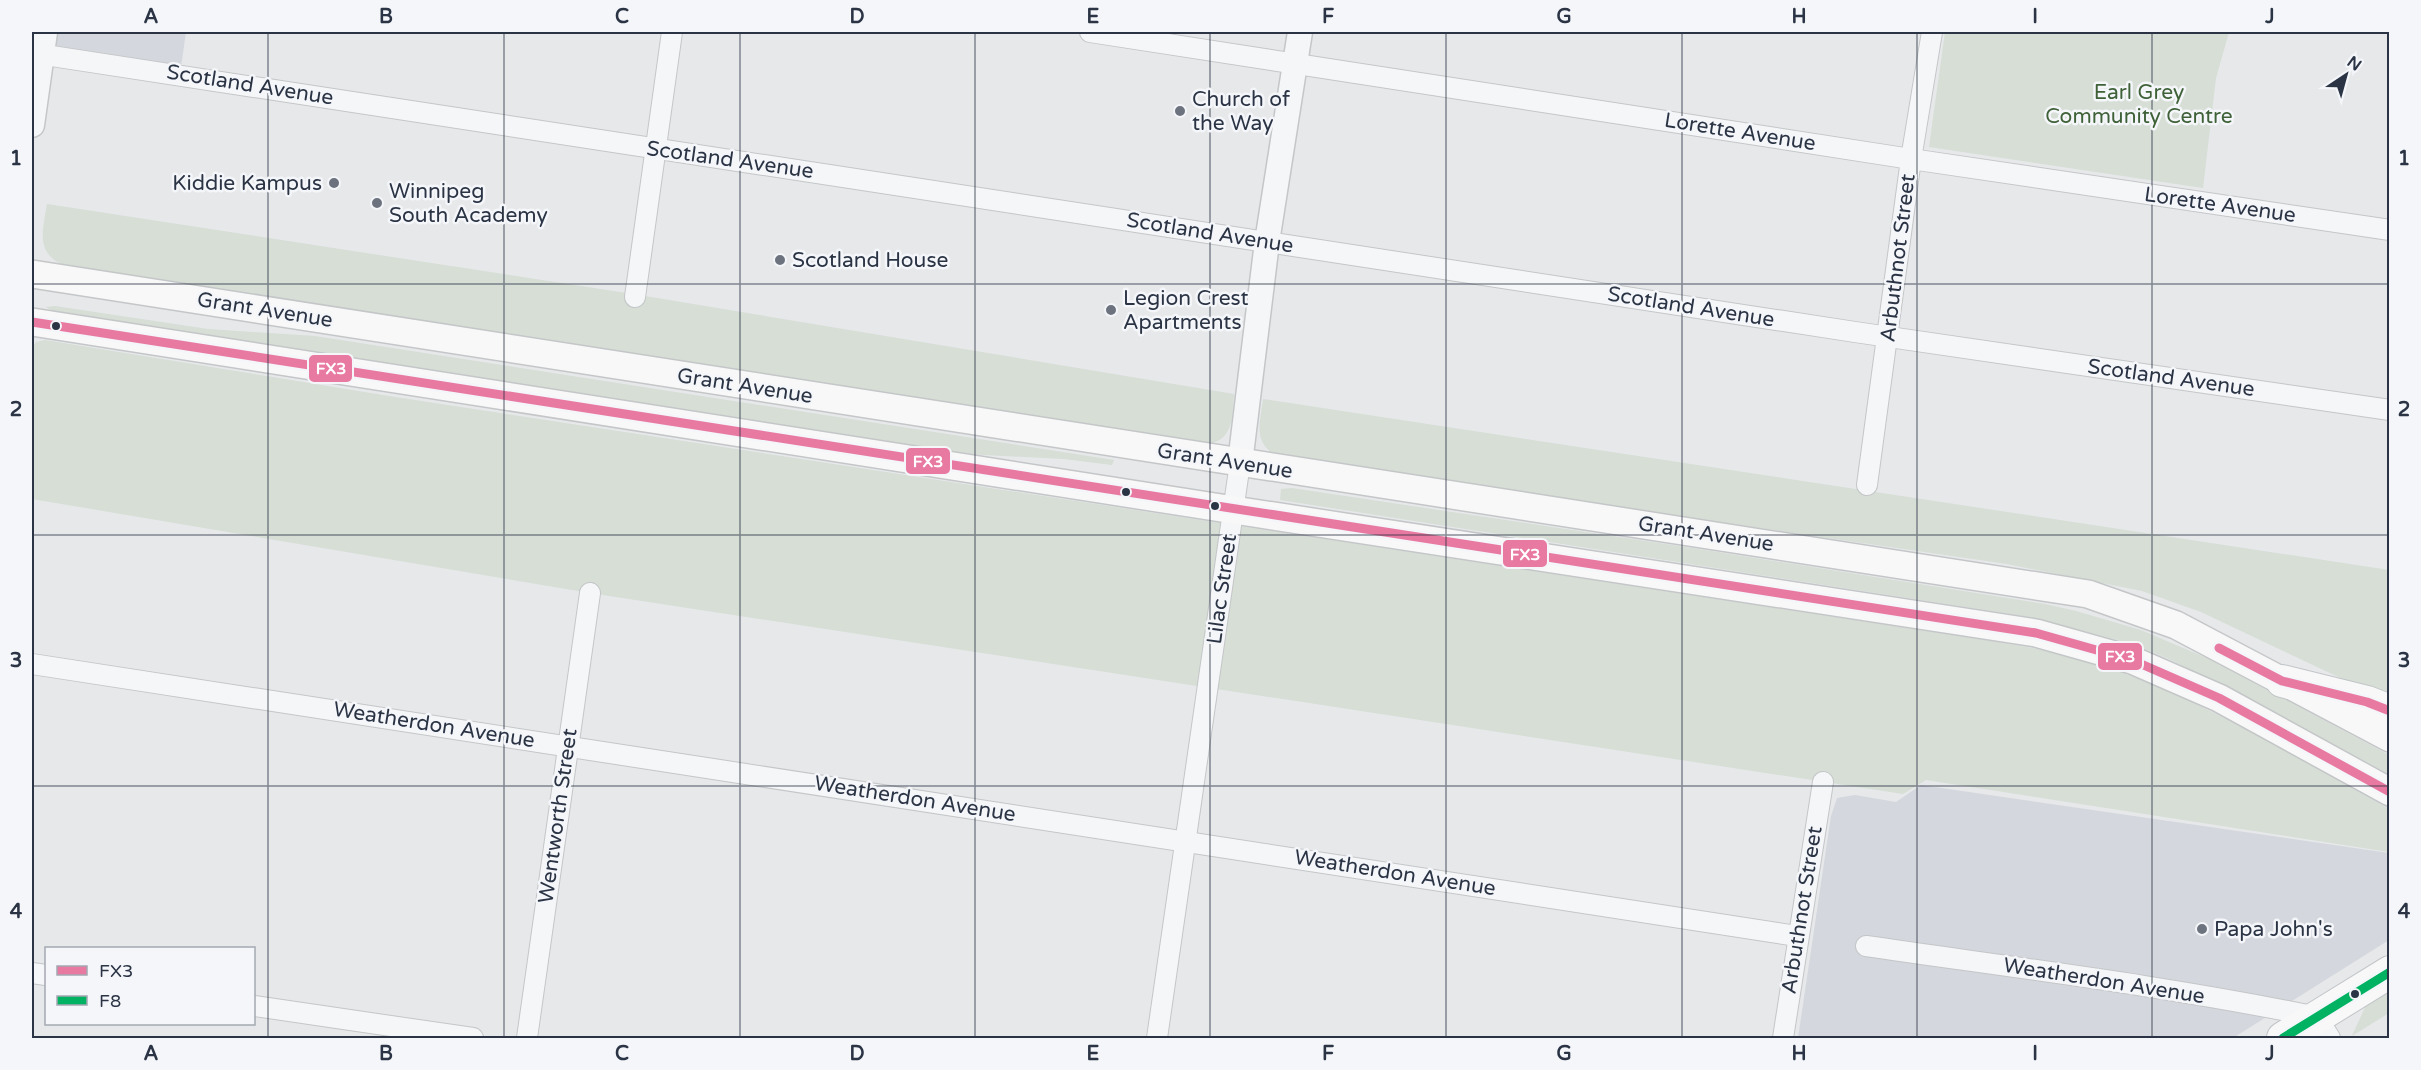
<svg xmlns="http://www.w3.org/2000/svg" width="2421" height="1070" font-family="'Varela Round',sans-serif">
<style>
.built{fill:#d4d7dd}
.green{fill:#d6ded6}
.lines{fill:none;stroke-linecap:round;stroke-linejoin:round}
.minor-casing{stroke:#c4c6c8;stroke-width:22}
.tertiary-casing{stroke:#c4c6c8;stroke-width:27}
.secondary-casing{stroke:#c4c6c8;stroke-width:30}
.primary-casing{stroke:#c2c5c8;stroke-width:34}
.minor{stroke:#f5f6f7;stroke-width:20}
.tertiary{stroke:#f5f6f7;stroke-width:24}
.secondary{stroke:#f8f8f8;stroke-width:27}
.primary{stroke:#f8f8f8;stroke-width:32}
.bus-1-casing{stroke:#f4f6f9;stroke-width:14}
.bus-2-casing{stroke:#f4f6f9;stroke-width:14}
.bus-1{stroke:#e87aa1;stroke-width:9}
.bus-2{stroke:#00b262;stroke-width:9}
.grid{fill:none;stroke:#2b3445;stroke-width:1.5;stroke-opacity:0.55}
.poi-dot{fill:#6c737f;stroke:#f4f6f9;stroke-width:2}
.bus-dot{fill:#2b3445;stroke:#f4f6f9;stroke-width:2}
.labels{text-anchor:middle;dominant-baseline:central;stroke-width:5;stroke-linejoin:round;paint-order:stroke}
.street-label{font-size:21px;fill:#2b3445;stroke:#f4f6f9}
.park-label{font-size:21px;fill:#3f6138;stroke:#f4f6f9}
.poi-label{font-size:21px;fill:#2b3445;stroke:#f4f6f9;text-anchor:start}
.line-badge{stroke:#f4f6f9;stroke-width:2}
.badge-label{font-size:16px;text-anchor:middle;font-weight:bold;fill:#fff}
.neatline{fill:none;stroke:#2b3445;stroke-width:2}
.grid-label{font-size:20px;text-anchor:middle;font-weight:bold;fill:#2b3445}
</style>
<rect width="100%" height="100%" fill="#e6e8ea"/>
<!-- built -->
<g class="built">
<polygon points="32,32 186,32 180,74 42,54 32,125"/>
<polygon points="1921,785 2389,853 2389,940 2233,1038 1798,1038 1831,816 1837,798 1855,795 1896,802"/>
</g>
<!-- green -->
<g class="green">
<polygon points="1945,32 2229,32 2216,78 2203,188 1929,147"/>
<path d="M47,204L633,294L1234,394C1232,417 1234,443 1204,444L69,268C35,254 42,235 47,204Z"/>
<polygon points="55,306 208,329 315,336 1114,460 1112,465 1064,459 965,454 56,313 46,307"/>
<path d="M45,340L389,396L1998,642C2023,647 2050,650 2074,657C2187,689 2288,753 2389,809V852L1926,780L1903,794L590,593L32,499V347L36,342Z"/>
<path d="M1263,399L2389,570V701L2201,612L2142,591L2007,564L1279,458C1252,442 1260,426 1263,399Z"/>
<polygon points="1292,488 1699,549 2045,604 2076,611 2141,630 2209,659 2389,755 2389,774 2241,695 2169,659 2133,644 2030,617 1280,500 1281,489"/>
<polygon points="2389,991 2389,1013 2352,1036 2366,1005"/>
</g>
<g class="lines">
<defs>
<g id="minor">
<polyline points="1090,32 1911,159 2390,230"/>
<polyline points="32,53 1855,332 2390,410"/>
<polyline points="635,297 672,32"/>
<polyline points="1867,485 1911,159 1932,32"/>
<polyline points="32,664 1797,936"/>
<path d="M1866,946C2017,968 2168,986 2317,1017L2330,1038"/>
<polyline points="32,973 46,975"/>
<polyline points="254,1006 473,1038"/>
<polyline points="527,1038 590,593"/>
<polyline points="1157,1038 1240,463"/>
<polyline points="1783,1038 1823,782"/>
</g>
<g id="tertiary">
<polyline points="32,125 45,32"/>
<polyline points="1240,463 1267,242 1300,32"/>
</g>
<g id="secondary">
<polyline points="32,274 2088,594 2176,625 2390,738"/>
<polyline points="32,322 1234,510 2036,633 2132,660 2219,698 2390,792"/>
</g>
<g id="primary">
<polyline points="2282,681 2367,702 2390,711"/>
<polyline points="2283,1038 2390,972"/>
</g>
</defs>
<!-- minor casing -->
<use href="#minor" class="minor-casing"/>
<!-- tertiary casing -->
<use href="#tertiary" class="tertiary-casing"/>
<!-- secondary casing -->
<use href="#secondary" class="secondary-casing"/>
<!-- primary casing -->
<use href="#primary" class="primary-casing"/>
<!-- minor -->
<use href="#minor" class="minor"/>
<!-- tertiary -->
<use href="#tertiary" class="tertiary"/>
<!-- secondary -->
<use href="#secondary" class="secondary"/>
<!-- primary -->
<use href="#primary" class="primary"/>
<defs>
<g id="bus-1">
<polyline points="32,322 2036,633 2132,660 2219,698 2390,792"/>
<polyline points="2219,648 2282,681 2367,702 2390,711"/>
</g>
<polyline id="bus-2" points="2283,1038 2390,972"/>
</defs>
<!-- bus-1 casing -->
<use href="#bus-1" class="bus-1-casing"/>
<!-- bus-2 casing -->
<use href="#bus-2" class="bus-2-casing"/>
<!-- bus-1 -->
<use href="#bus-1" class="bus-1"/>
<!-- bus-2 -->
<use href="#bus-2" class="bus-2"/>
</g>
<!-- grid -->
<path class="grid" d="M268,32V1038M504,32V1038M740,32V1038M975,32V1038M1210,32V1038M1446,32V1038M1682,32V1038M1917,32V1038M2152,32V1038M32,284H2390M32,535H2390M32,786H2390"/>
<!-- markers -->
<g class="poi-dot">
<circle cx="1180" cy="111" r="6"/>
<circle cx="334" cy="183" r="6"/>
<circle cx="377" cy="203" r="6"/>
<circle cx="780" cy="260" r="6"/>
<circle cx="1111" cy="310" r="6"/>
<circle cx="2202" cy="929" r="6"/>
</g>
<g class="bus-dot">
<circle cx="56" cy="326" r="5"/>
<circle cx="1126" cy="492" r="5"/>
<circle cx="1215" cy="506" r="5"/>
<circle cx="2355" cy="994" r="5"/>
</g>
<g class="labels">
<!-- street labels -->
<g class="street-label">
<text transform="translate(250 85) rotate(9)">Scotland Avenue</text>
<text transform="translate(1740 132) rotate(9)">Lorette Avenue</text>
<text transform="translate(730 160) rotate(8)">Scotland Avenue</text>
<text transform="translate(2220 205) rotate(8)">Lorette Avenue</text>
<text transform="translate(1210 233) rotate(9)">Scotland Avenue</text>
<text transform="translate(1898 258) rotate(-83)">Arbuthnot Street</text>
<text transform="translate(1691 307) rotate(9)">Scotland Avenue</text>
<text transform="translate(265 310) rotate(9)">Grant Avenue</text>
<text transform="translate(2171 378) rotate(8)">Scotland Avenue</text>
<text transform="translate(745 386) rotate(9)">Grant Avenue</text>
<text transform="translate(1225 461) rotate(9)">Grant Avenue</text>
<text transform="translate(1706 534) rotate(9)">Grant Avenue</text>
<text transform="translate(1222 589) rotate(-82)">Lilac Street</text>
<text transform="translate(434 725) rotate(9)">Weatherdon Avenue</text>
<text transform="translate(915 799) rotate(9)">Weatherdon Avenue</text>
<text transform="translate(558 816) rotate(-82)">Wentworth Street</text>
<text transform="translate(1395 873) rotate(9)">Weatherdon Avenue</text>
<text transform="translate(1802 910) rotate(-81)">Arbuthnot Street</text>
<text transform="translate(2104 981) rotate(9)">Weatherdon Avenue</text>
</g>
<!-- park labels -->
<g class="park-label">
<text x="2139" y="92">Earl Grey<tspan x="2139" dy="24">Community Centre</tspan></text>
</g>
<!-- poi labels -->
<g class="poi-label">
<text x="1192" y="99">Church of<tspan x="1192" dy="24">the Way</tspan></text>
<text x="322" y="183" text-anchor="end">Kiddie Kampus</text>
<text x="389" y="191">Winnipeg<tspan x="389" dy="24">South Academy</tspan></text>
<text x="792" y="260">Scotland House</text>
<text x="1123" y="298">Legion Crest<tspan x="1123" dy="24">Apartments</tspan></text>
<text x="2214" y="929">Papa John's</text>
</g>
</g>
<g class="line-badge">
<rect x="308" y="354" width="45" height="29" rx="6" fill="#e87aa1"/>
<rect x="905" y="447" width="46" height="28" rx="6" fill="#e87aa1"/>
<rect x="1502" y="539" width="46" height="29" rx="6" fill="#e87aa1"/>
<rect x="2097" y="642" width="46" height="29" rx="6" fill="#e87aa1"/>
</g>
<g class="badge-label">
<text x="331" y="374">FX3</text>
<text x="928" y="467">FX3</text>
<text x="1525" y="560">FX3</text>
<text x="2120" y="662">FX3</text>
</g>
<!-- border -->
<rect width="2421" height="1070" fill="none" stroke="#f4f6f9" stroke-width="66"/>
<!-- legend -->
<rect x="45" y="947" width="210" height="78" fill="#f4f6f9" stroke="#a4a8b1" stroke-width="1.5"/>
<rect x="57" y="966" width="30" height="9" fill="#e87aa1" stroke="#a4a8b1" stroke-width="1.5"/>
<text x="99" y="977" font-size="18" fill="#2b3445">FX3</text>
<rect x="57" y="996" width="30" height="9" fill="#00b262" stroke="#a4a8b1" stroke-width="1.5"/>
<text x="99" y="1007" font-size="18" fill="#2b3445">F8</text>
<!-- north arrow -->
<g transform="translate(2346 75) rotate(36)" stroke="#f4f6f9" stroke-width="4.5" paint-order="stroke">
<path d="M0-4.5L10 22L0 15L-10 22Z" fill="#2b3445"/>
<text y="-9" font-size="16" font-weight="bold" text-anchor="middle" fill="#2b3445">N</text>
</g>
<rect x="33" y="33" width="2355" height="1004" class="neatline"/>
<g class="grid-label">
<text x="151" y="23">A</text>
<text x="386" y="23">B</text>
<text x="622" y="23">C</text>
<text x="857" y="23">D</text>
<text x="1093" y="23">E</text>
<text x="1328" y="23">F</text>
<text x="1564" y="23">G</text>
<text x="1799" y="23">H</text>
<text x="2035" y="23">I</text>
<text x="2270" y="23">J</text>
<text x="16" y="165">1</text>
<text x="2404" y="165">1</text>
<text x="16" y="416">2</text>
<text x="2404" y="416">2</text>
<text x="16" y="667">3</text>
<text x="2404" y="667">3</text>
<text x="16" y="918">4</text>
<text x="2404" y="918">4</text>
<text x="151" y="1060">A</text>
<text x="386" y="1060">B</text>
<text x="622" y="1060">C</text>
<text x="857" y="1060">D</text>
<text x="1093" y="1060">E</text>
<text x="1328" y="1060">F</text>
<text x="1564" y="1060">G</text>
<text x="1799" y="1060">H</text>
<text x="2035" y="1060">I</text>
<text x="2270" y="1060">J</text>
</g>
</svg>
